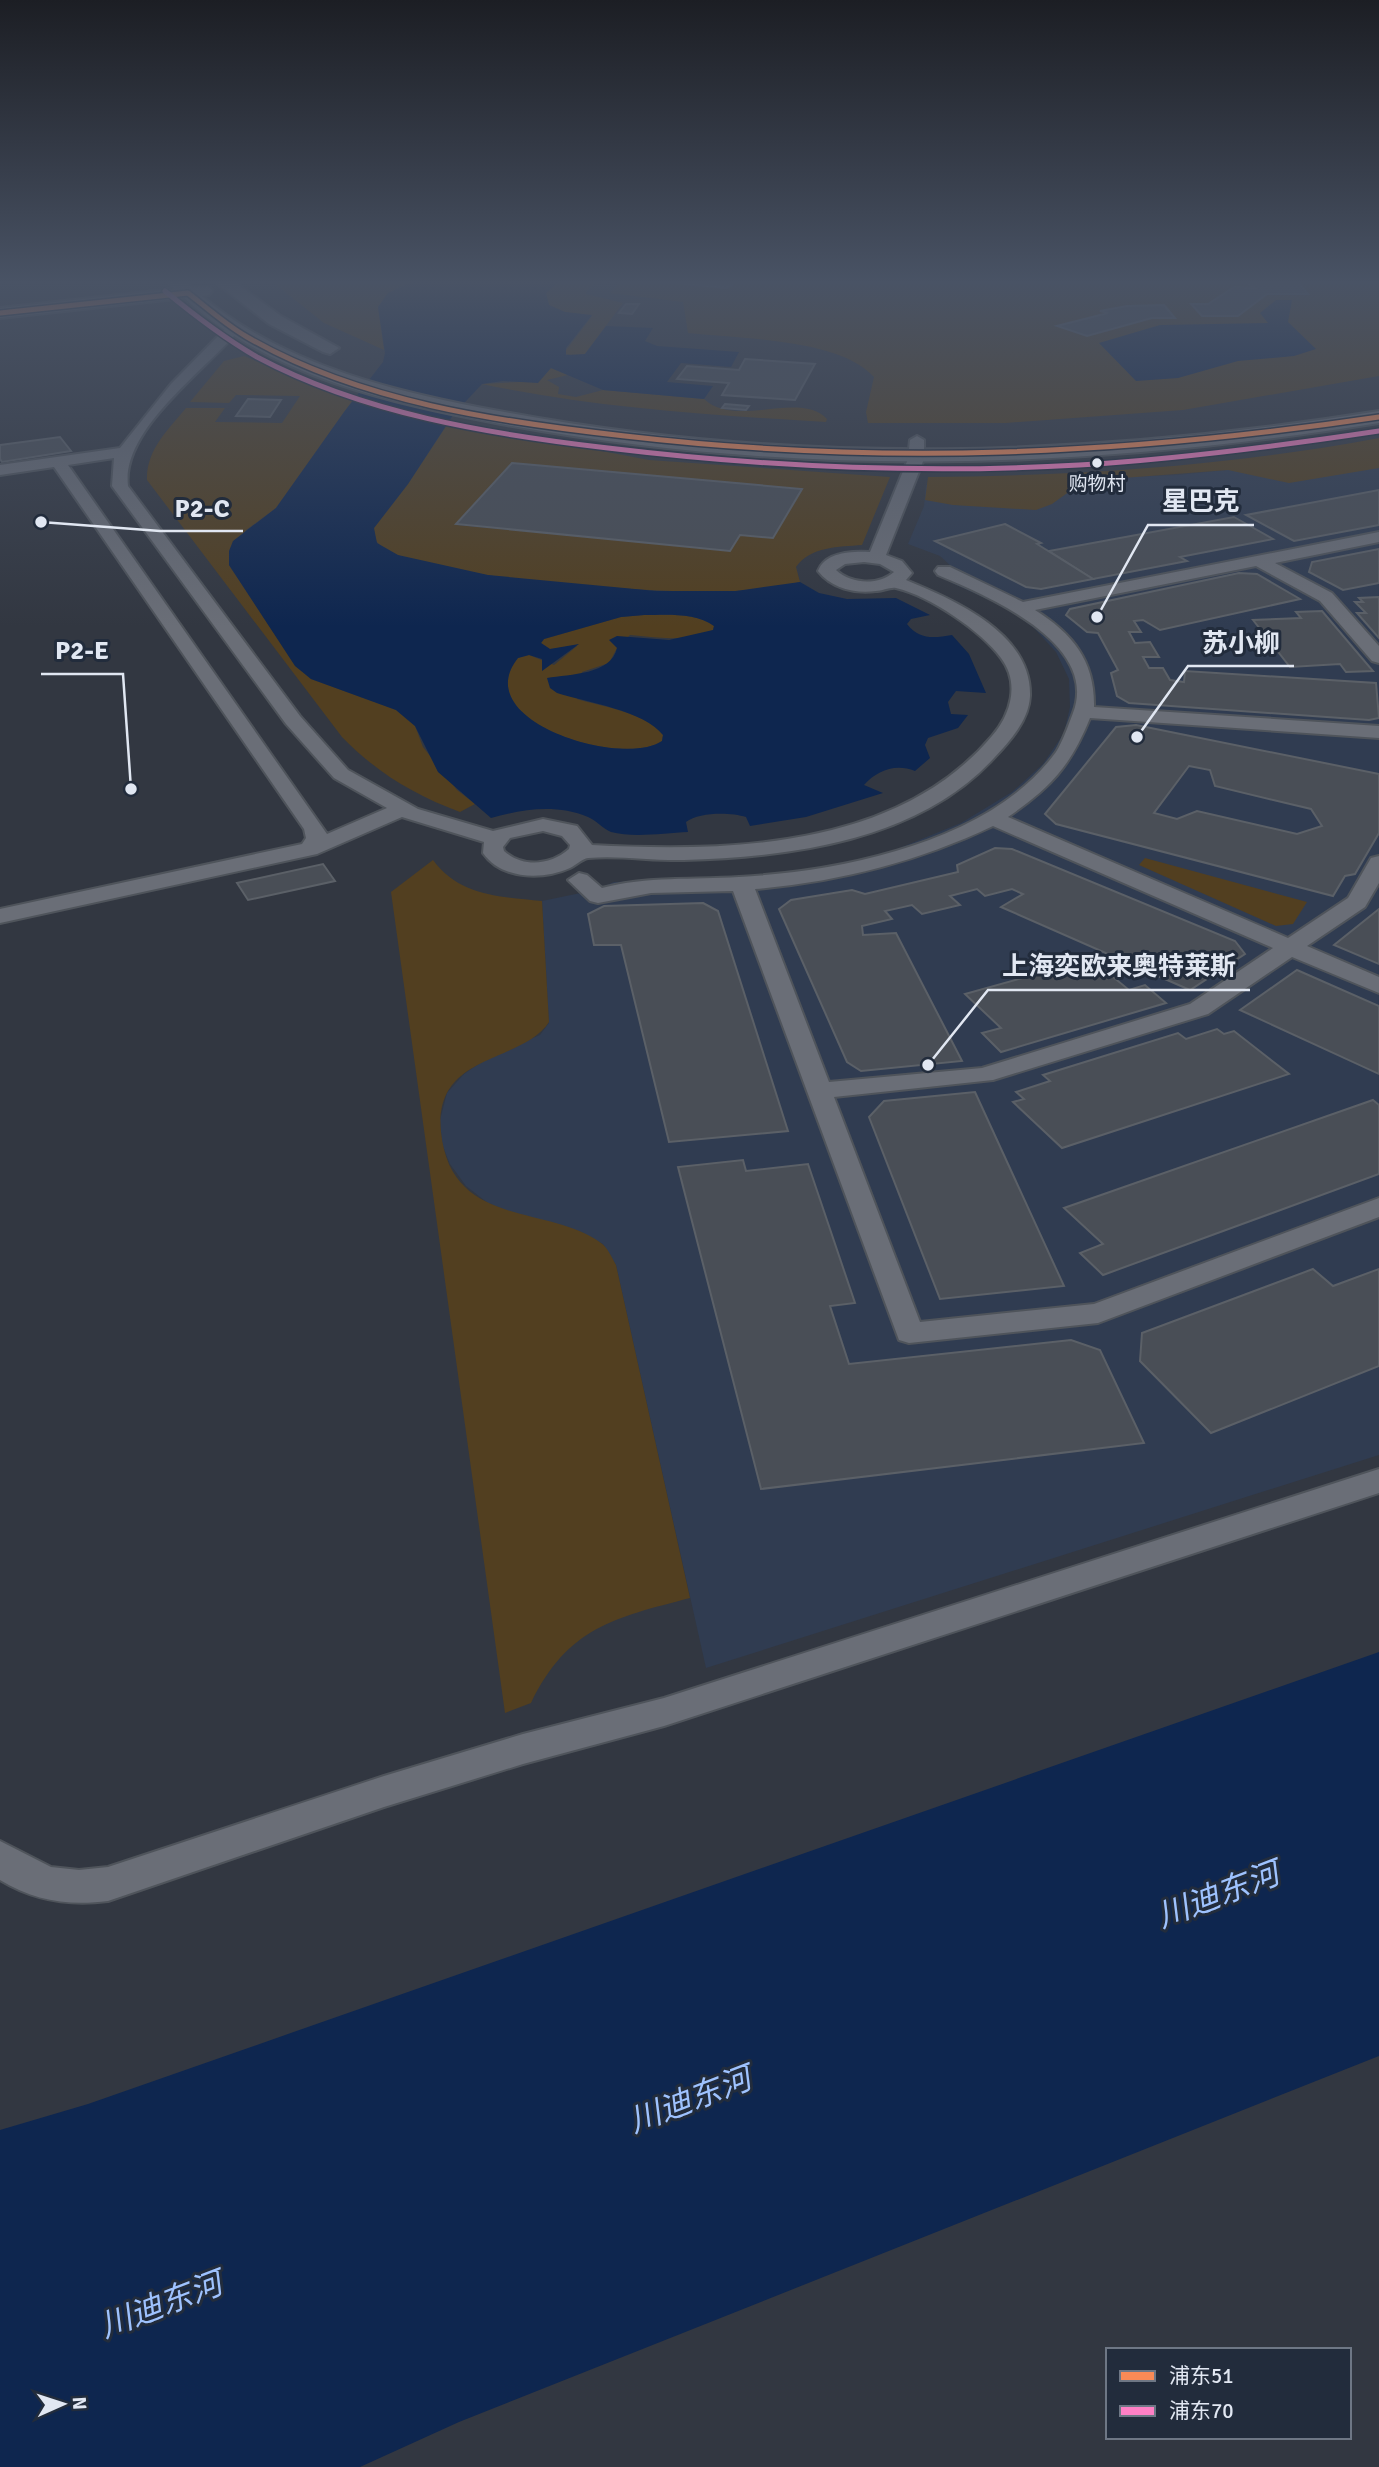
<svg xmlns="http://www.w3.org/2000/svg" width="1379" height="2467" font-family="Signika,'Noto Sans SC',sans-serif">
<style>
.built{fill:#303c51}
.green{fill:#523f20;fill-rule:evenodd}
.water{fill:#0e264f;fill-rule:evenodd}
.building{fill:#494e56;stroke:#5b6067;stroke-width:2;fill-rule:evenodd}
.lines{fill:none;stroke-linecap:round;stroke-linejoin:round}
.street-casing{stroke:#4f545b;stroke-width:4}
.secondary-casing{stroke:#4f545b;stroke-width:4}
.street{fill:#6a6e77;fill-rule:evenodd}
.secondary{fill:#6a6e77;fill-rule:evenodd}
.bus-1-casing{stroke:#222c3c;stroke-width:8}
.bus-2-casing{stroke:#222c3c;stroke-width:8}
.bus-1{stroke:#f98a56;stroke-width:5}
.bus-2{stroke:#ff80c5;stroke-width:5}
.bus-dot{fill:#e1e7f2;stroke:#222c3c;stroke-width:2.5}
.labels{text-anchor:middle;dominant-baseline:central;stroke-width:6;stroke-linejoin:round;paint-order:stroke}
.far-bus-label{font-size:19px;fill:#e1e7f2;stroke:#222c3c}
.near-water-label{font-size:32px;font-style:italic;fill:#9ec2fe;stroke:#222c3c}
.leader{fill:none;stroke:#e1e7f2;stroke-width:2.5}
.callout-dot{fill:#e1e7f2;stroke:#222c3c;stroke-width:2.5}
.callout-label{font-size:26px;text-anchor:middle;font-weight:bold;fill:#e1e7f2;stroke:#222c3c;stroke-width:6;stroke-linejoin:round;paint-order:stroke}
</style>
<rect width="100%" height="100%" fill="#323741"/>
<!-- built -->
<polygon class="built" points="1379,447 1379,1455 706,1668 616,1265 603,1244 578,1231 514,1214 488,1203 466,1186 450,1164 442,1144 440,1120 447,1093 464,1074 489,1057 540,1035 549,1023 542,901 595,890 614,882 708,879 797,872 885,854 961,823 1012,792 1043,764 1064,733 1070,707 1069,679 1056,652 1034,628 1007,608 952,583 952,567 940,556 908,544 924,506 926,485 1178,475 1293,463"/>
<!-- green -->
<g class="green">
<polygon points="271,281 414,281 397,287 378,307 384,350 324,323"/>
<polygon points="559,281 598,281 587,290 586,294 623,303 585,354 573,356 564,353 592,316 564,312 549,305 546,293"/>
<path d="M621,281H1379V376L1183,410L1006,423H868L866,412L874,377C839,338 739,339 688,333L683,302L610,293Z"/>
<path d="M244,356L307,382L355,397L276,508L246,530L229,565L296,666L311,679L396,710L415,726L423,747L457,790L475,804L460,812C414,795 376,772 342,737L147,480C146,450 168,430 186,408H225L215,422L282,423L300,396L236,395L229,403L190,402L224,361Z"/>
<path d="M551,368L568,375L547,380L559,387L558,394L576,397L603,390L704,399C736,429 799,390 827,419L826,422C711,415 595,408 482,384L519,382Z"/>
<path d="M449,422L649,460L890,477L862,545C839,547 811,546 796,567L800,582C768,589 736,592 704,592C654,592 403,578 378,543C374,539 374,533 374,528L408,484ZM513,463L802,489L773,538L740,535L730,551L457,525Z"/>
<path d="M1379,438V468L1289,483L1228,470L1084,481L1052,504L1036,510L953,505L925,500L928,477C1080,476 1229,466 1379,438Z"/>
<path d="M644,615C666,615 696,612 714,626L713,630C686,642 659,638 630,635L617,648L609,663L582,672L577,699C603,707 645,712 663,735L662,741C623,768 467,722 518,658L529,655L554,665L577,646L550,649L541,643L544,639L621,617Z"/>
<polygon points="1145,858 1307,902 1293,924 1276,926 1139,865"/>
<path d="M433,860C459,896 501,897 542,901L549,1022C522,1064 433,1052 441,1132C451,1229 548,1204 601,1243C608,1248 612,1258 616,1265L690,1598C614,1618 568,1627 531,1703L505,1713L391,892Z"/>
</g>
<!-- water -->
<g class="water">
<path d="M415,281H559L546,293L549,305L565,312L592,315L566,348V355L585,354L606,326L653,328L645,341L657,346L739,352L731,367L681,363L667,382L713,386L704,399L603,390L551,368L538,383L503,381L482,384L453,415L408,484L374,528L377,543L398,555L488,575L656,591H736L800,582L819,593L847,599L896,598L930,615L911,619L907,624C919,640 934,638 952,635L969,654L986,693L956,691L948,702L951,714L968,715L958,728L928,738L925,745L930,758L915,771C896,763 877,770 864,785L883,793L806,817L750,826L746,817C730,812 699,812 686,822L688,832C665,833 633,838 611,832C603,829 596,820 588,817C557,804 522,809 491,818L438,772L415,726L396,710L311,679L295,666L229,565V551L233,541L276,508L344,412L383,362L385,353L378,307L388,293ZM644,615C665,615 696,612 714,626L713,630L669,640L617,636L609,640L617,648C611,675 570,674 547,678L550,688L557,693C586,702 645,711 663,735L662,741C623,768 467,721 518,658L529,655L542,659V671L579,644L550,649L541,643L544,639L621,617Z"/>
<polygon points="1276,300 1292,300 1288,322 1316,349 1294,356 1238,361 1178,378 1136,381 1099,343 1160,325 1268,323 1260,313"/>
<polygon points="1379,1652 1379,2056 459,2422 360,2467 0,2467 0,2130 88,2104"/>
</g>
<!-- building -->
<g class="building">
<polygon points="655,281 736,281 727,288"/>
<polygon points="1297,281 1308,294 1267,294 1238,316 1202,316 1191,304 1208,304 1234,287 1255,288 1246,282"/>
<polygon points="626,304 639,304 632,314 619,313"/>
<polygon points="1164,305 1175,318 1152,318 1087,336 1057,326 1108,313 1100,311 1127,306"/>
<polygon points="745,359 815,364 795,400 722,395 729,383 677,379 687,366 739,370"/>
<polygon points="248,399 281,400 270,417 236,416"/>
<polygon points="725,404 749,406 746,410 722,408"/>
<polygon points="60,437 71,451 2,462 0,459 0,445"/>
<polygon points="512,463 802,489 773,538 740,535 730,551 456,524"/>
<polygon points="1379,490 1379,525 1294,541 1246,515"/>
<polygon points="1234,517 1273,539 1180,557 1187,561 1093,579 1049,551"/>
<polygon points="1005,524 1041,543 1037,544 1093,579 1041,589 1026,587 935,541"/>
<polygon points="1379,549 1379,583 1343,590 1309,572 1312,562"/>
<polygon points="1239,573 1257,574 1300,599 1160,630 1143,620 1134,621 1141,632 1129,632 1135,643 1150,642 1159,657 1143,657 1149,668 1163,668 1170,680 1184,682 1185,671 1376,683 1379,718 1369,720 1129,703 1117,696 1111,673 1118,670 1098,633 1087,632 1066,615 1070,609"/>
<polygon points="1379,597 1379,638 1357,613 1366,613 1355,602 1363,602 1359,598"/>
<polygon points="1322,611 1373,671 1346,672 1340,664 1290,667 1253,620 1301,618 1296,612"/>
<path d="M1136,725L1379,774V833L1355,874L1345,876L1333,896L1056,824L1045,814L1116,727ZM1189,766L1210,770L1215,786L1311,809L1322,826L1297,834L1197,811L1177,819L1154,813Z"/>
<polygon points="995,848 1012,849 1235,941 1245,954 1190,990 1001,907 1023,894 1012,889 985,896 977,889 950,896 960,905 922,914 912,905 885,911 892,919 862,926 863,935 896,933 962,1061 861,1071 847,1062 779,909 791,900 852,890 865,894 958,872 957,865"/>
<polygon points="323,864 335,881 248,900 237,883"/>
<polygon points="703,903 718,911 788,1131 669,1142 621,945 594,945 588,914 604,906"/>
<polygon points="1379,909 1379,964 1334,945"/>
<polygon points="1091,959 1129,990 1145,985 1166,1003 1001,1052 982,1033 1001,1028 965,994"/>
<polygon points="1297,970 1379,1006 1379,1074 1240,1010"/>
<polygon points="1217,1029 1224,1034 1234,1031 1289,1074 1062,1148 1013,1102 1024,1099 1016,1092 1050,1081 1043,1075 1178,1033 1186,1039"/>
<polygon points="975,1092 1064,1286 940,1299 869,1117 884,1101"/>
<polygon points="1373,1100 1379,1105 1379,1174 1103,1275 1080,1253 1103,1244 1064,1208"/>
<polygon points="743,1160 746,1171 808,1164 855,1303 830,1306 849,1364 1071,1340 1100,1350 1144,1443 761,1489 678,1167"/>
<polygon points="1313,1269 1333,1286 1379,1269 1379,1366 1211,1433 1140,1361 1142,1333"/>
</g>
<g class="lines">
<defs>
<g id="street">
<path d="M228,326L240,329C207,369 121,429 128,486L300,716L348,770L418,809L493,831L543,819L577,826L592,845C728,852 897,849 992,736C1011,714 1020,683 1001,658C981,631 930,596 896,588C890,587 882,591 876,591C855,594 831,588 818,571C825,552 852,551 870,552L908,459L910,440L917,436L924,440V459L886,555L902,561L912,573L906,580C954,600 1032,633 1030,696C1029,720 1010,741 994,758C918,841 790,857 684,860C653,861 619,855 588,858C582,859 576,865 570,868C543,880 502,880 483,853L484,842L402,817L317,854L0,923V909L302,844L306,838L304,829L54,467L0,475V465L120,448L171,384ZM114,458L112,486L286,724L334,778L387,808L327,834L68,465ZM864,562L880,564L894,572C878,586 851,584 836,570L845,564ZM543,831L562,836L570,845L569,849C551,865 523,868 504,851L503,847L510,838Z"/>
<path d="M1379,532V542L1275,563L1332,593L1379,646V663L1372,661L1320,601L1256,566L1035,610C1073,634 1095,661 1094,707L1379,726V738L1090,718C1070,767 1051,787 1008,817L1288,938L1348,898L1371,858L1379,856V883L1365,907L1307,946L1379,977V993L1292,957L1208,1014L993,1080L834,1097L920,1322L1094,1304L1379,1198V1217L1098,1323L909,1343L899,1340L733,891L651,893L598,903L590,901L568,880L579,873L587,875L602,888C647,876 693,880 739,877C843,871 991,842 1056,752C1063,741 1068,726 1073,713C1100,643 986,595 938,575L935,571L938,567H950L1023,602ZM993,826L1273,948L1190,1004L982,1068L829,1082L755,889C838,882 917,862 993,826Z"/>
<path d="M1379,1469V1493L664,1726L523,1764L384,1807L108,1901C69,1906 34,1901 0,1880V1841L51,1867L79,1870L108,1867L384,1776L523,1734L664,1698Z"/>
</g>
<g id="secondary">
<path d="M167,281H185L191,287H209L212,291L209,295L202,296C287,368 403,394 510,413C799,466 1090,457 1379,411V423C1085,470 795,478 501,424C390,403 269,376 184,298L0,318V308L174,289Z"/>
<polygon points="214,281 233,281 281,316 339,348 330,354 323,352 269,324"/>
</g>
</defs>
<!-- street casing -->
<use href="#street" class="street-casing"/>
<!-- secondary casing -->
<use href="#secondary" class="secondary-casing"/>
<!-- street -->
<use href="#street" class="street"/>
<!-- secondary -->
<use href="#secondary" class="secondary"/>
<defs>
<path id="bus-1" d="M0,313L188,293C207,308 226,325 247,337C359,402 499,422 625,436C883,466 1123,455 1379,417"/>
<path id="bus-2" d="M165,291C194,315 224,338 257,357C364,414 489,434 608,448C765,467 921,474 1079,465C1180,459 1279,446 1379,431"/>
</defs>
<!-- bus-1 casing -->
<use href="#bus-1" class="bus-1-casing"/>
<!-- bus-2 casing -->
<use href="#bus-2" class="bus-2-casing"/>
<!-- bus-1 -->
<use href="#bus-1" class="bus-1"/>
<!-- bus-2 -->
<use href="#bus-2" class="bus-2"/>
</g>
<!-- sky -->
<linearGradient id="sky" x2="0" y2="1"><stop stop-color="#1c1e24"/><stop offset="0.45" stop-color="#495365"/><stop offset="1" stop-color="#495365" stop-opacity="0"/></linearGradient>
<rect width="1379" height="627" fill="url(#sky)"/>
<!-- markers -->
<circle class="bus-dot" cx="1097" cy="463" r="6"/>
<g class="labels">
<!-- far-bus labels -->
<g class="far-bus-label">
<text x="1097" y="484">购物村</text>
</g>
<!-- near-water labels -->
<g class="near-water-label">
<text transform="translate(1218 1895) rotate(-21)">川迪东河</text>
<text transform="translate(690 2100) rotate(-21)">川迪东河</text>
<text transform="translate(161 2305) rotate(-21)">川迪东河</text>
</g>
</g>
<!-- callouts -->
<path class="leader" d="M1097 617L1148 525H1254M41 522L160 531H243M1137 737L1188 666H1294M131 789L123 674H41M928 1065L988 990H1250"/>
<g class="callout-dot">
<circle cx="1097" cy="617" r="7"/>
<circle cx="41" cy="522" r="7"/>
<circle cx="1137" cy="737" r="7"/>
<circle cx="131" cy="789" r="7"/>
<circle cx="928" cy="1065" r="7"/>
</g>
<g class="callout-label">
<text x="1201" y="510">星巴克</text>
<text x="202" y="517">P2-C</text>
<text x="1241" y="652">苏小柳</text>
<text x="82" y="659">P2-E</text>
<text x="1119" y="975">上海奕欧来奥特莱斯</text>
</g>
<!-- legend -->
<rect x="1106" y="2348" width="245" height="91" fill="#222c3c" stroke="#6e7785" stroke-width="2"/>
<rect x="1120" y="2371" width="35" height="10" fill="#f98a56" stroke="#6e7785" stroke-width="2"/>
<text x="1169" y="2383" font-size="21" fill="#e1e7f2">浦东51</text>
<rect x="1120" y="2406" width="35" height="10" fill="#ff80c5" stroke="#6e7785" stroke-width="2"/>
<text x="1169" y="2418" font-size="21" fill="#e1e7f2">浦东70</text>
<!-- north arrow -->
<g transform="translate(63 2404) rotate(87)" stroke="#222c3c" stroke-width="5" paint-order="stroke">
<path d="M0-5L12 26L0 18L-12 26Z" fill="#e1e7f2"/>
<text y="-10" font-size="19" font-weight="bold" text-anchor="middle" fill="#e1e7f2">N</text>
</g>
</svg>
